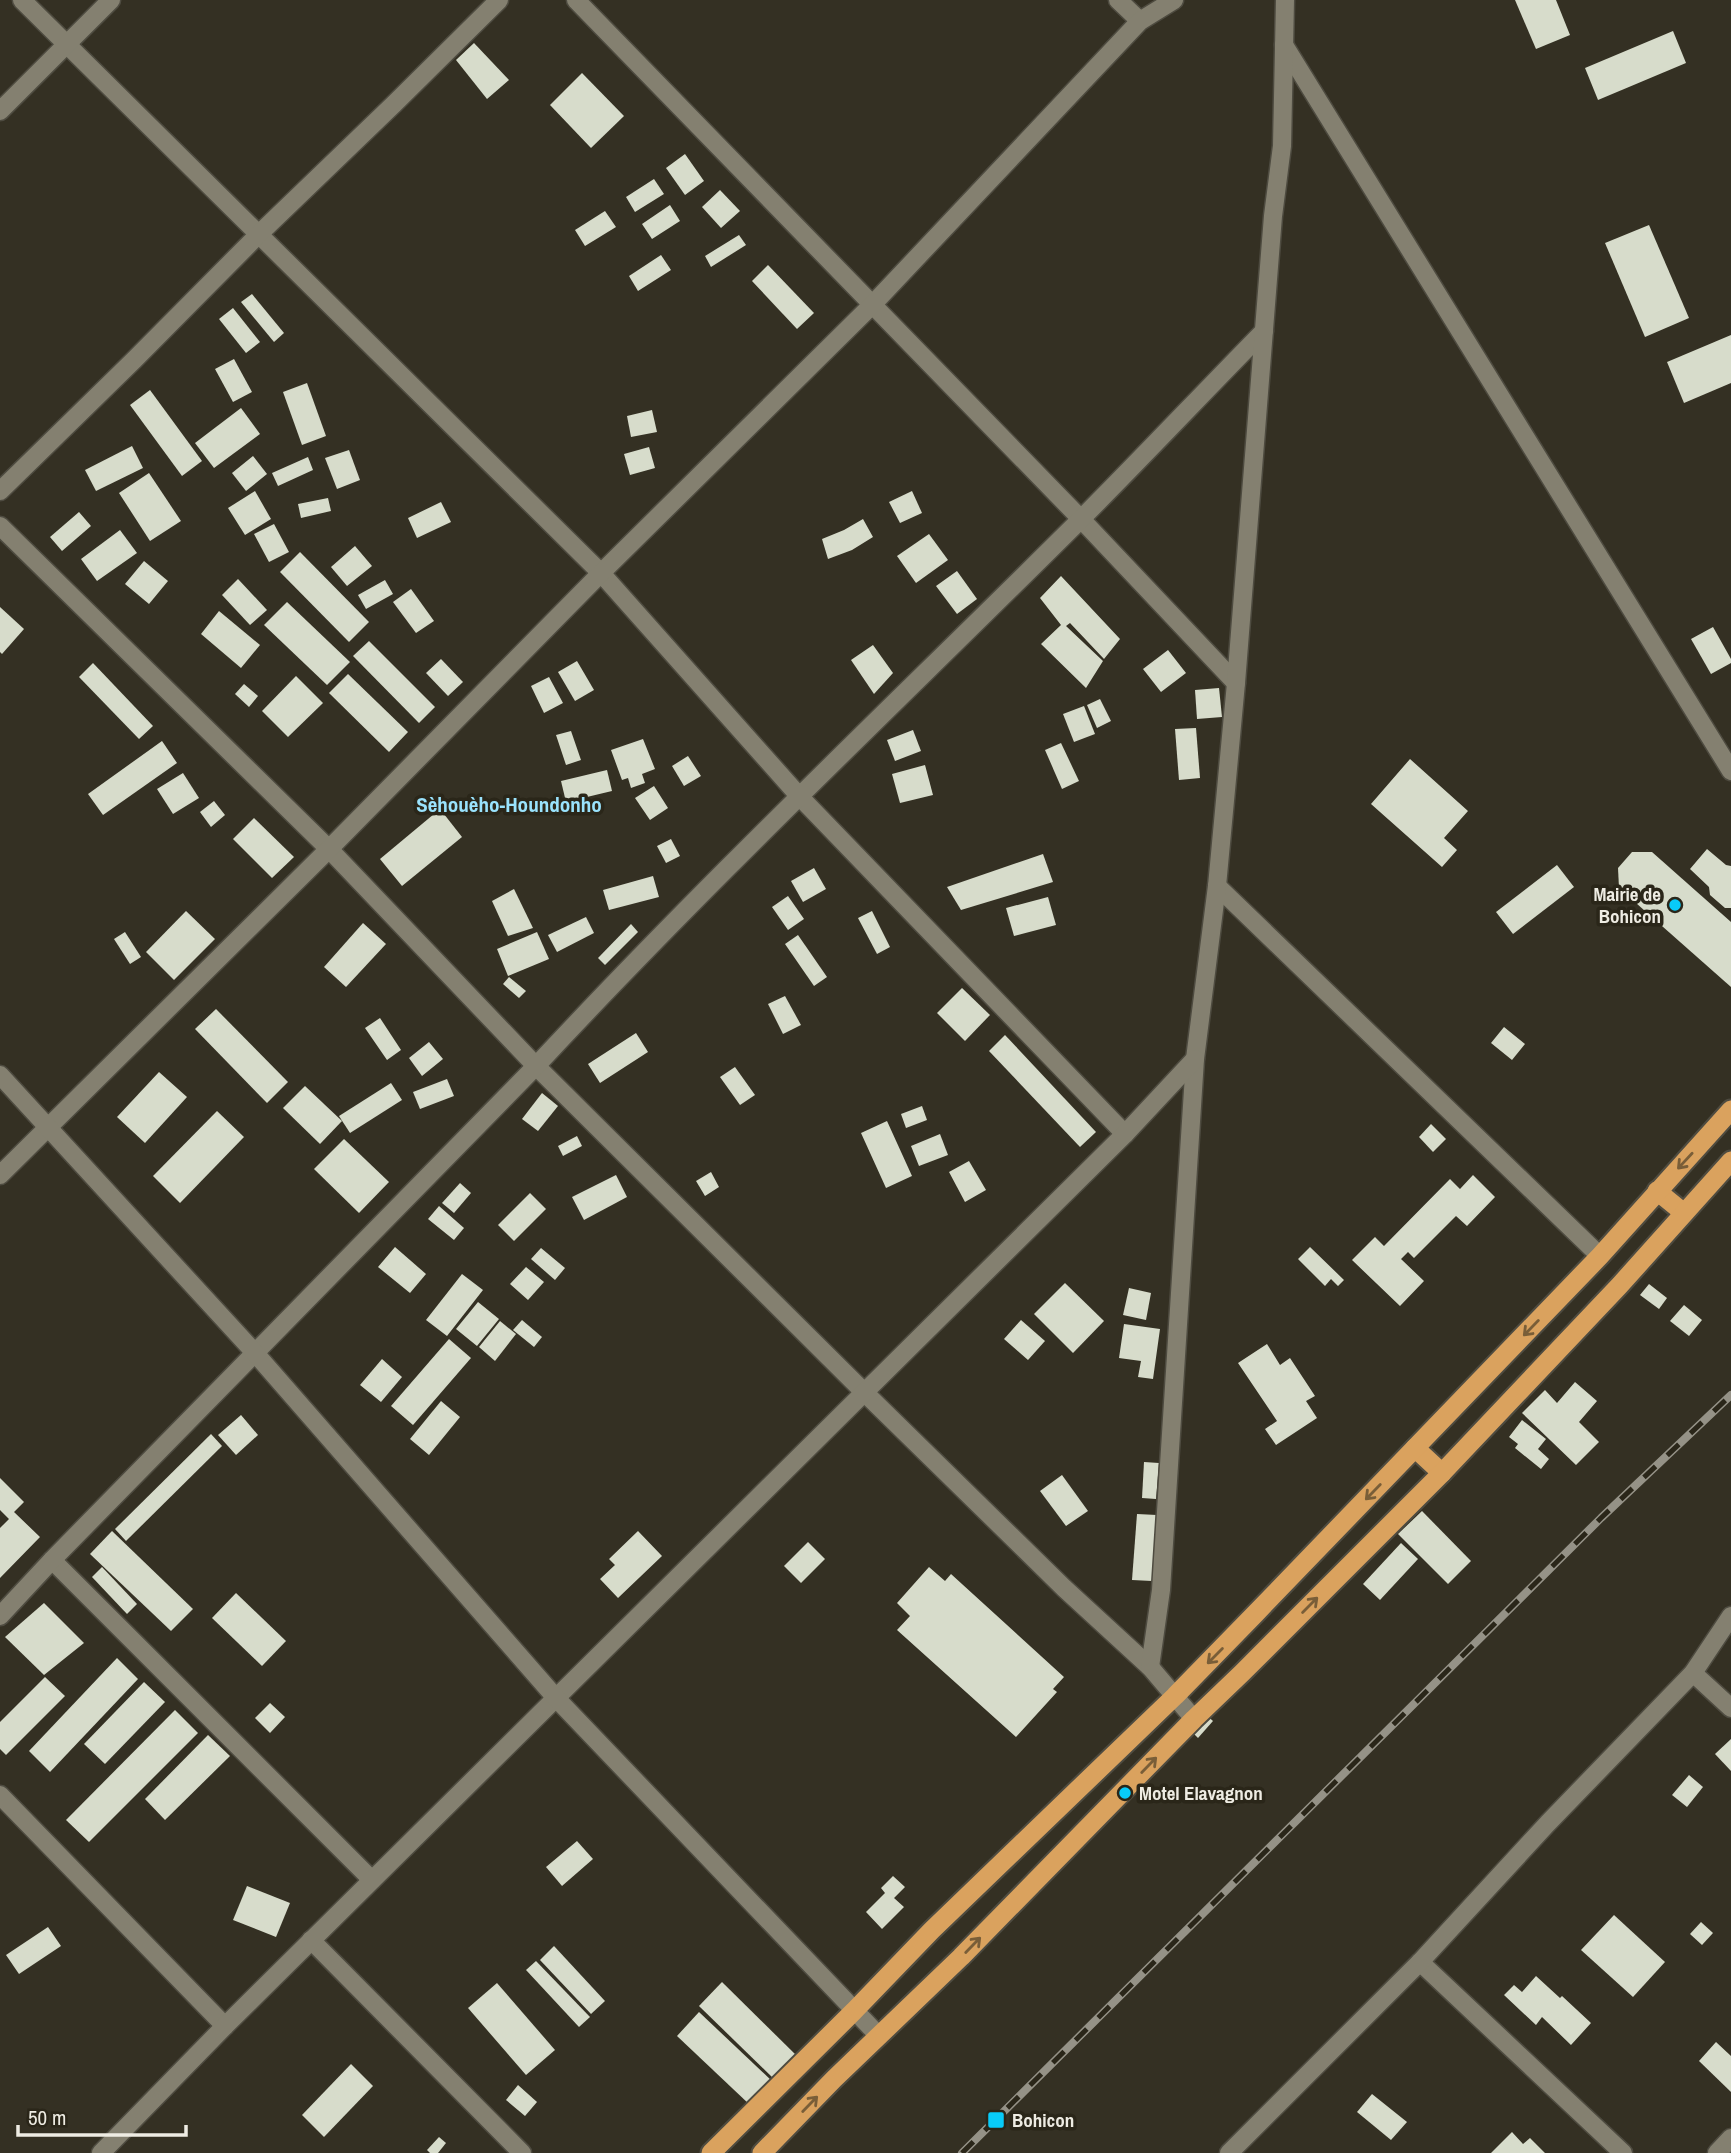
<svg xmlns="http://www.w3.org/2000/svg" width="1731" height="2153" font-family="'Archivo Narrow',sans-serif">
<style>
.building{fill:#d7dccb}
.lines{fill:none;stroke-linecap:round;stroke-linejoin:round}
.minor-casing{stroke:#4e4b40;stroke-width:21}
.tertiary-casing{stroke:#4e4b40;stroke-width:21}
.trunk-casing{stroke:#4e4b40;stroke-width:23}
.minor{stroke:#848070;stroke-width:18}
.tertiary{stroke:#848070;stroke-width:18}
.trunk{stroke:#daa25e;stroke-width:19}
.rail-casing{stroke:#959287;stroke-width:8}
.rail{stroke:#2a2619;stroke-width:5;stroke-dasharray:16;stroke-linecap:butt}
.oneway{stroke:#795e38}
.poi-dot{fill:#08cbf9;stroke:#2a2619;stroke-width:2.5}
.labels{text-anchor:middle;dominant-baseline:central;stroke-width:7;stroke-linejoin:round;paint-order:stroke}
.poi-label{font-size:19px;font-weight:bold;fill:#eeece3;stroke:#2a2619;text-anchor:start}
.neighbourhood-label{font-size:21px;font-weight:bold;fill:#9ae3fd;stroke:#2a2619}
</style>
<rect width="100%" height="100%" fill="#343023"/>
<!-- building -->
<g class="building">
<polygon points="1515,0 1556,0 1570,35 1536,49"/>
<polygon points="1673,31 1686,63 1598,100 1585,68"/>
<polygon points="474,43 509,80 487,99 456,60"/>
<polygon points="582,73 624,116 591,148 550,105"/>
<polygon points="685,154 704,181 685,195 666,168"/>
<polygon points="654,179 664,194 635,212 626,197"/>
<polygon points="720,190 740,211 721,228 702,207"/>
<polygon points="670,205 680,221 652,239 642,224"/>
<polygon points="605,211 616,227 585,246 575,230"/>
<polygon points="1649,225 1689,318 1645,337 1605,243"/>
<polygon points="739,235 746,245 711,267 705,256"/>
<polygon points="661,255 671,270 638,291 629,276"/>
<polygon points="768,265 814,313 797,329 752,281"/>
<polygon points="252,294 284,333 274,342 241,302"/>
<polygon points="233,308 260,342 246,353 219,319"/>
<polygon points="1731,335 1731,383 1684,403 1667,362"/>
<polygon points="234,359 252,392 233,402 215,369"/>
<polygon points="307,383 326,436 302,445 283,392"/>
<polygon points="150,390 202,461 182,476 130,405"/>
<polygon points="241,408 260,434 214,468 195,443"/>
<polygon points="652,410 657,432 631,437 627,416"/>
<polygon points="132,446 143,468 96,491 85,470"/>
<polygon points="649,447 655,468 630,475 624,454"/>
<polygon points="349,450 360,480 337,489 325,458"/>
<polygon points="253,456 267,474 246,491 232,473"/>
<polygon points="308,457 313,470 278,486 272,473"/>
<polygon points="149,473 181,521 150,541 119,493"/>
<polygon points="255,491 271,519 245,535 228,508"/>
<polygon points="912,491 922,513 900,523 889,502"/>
<polygon points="328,498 331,511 301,518 298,504"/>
<polygon points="441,502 451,522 417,538 408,518"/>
<polygon points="79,512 91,526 62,551 50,537"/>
<polygon points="863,519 873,537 852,550 828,559 822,539 844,530"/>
<polygon points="274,524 289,552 269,562 254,534"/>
<polygon points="120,530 137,553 97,581 81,559"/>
<polygon points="929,534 948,560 916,583 897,556"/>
<polygon points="355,546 372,566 347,586 331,567"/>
<polygon points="300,552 369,622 349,642 280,572"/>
<polygon points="144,561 168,581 149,604 125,584"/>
<polygon points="957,571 977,599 957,614 936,586"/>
<polygon points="1061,576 1120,639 1104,659 1070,623 1066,626 1103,661 1086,688 1041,644 1061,625 1040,598"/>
<polygon points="238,579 267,610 250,625 222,595"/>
<polygon points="385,580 393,594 366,609 358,595"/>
<polygon points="411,589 434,621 416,633 393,602"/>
<polygon points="287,602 350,662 327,685 264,625"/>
<polygon points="0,607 24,629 2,654 0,652"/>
<polygon points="219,611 260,645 241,668 201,634"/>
<polygon points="1713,627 1731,659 1731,663 1711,674 1691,639"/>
<polygon points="369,641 435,707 419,723 353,656"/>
<polygon points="873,645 893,673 874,694 851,660"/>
<polygon points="1168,650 1186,673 1161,692 1143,669"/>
<polygon points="441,659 463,682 448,696 426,673"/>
<polygon points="577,661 594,690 575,701 558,672"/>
<polygon points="93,663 153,726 139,739 79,677"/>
<polygon points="348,674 408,732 389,752 329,693"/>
<polygon points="296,676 323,703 288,737 262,711"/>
<polygon points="549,677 563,703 544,713 531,686"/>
<polygon points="244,684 258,696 249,707 235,694"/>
<polygon points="1219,688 1222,717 1197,719 1195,690"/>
<polygon points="1100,699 1111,721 1097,728 1087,705"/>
<polygon points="1084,706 1095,734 1074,742 1063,714"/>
<polygon points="1196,728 1200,778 1179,780 1175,729"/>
<polygon points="913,730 921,751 895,761 887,740"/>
<polygon points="571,731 581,760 566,765 556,735"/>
<polygon points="643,739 655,769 642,774 645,783 631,788 628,778 622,780 611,750"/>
<polygon points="162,741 177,763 103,815 88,794"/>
<polygon points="1061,743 1079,781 1062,789 1045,750"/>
<polygon points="688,756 701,776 684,786 672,766"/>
<polygon points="1410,759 1468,811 1444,838 1457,850 1442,867 1371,804"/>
<polygon points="925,765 933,795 900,803 892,774"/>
<polygon points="607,770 612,791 566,802 561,781"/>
<polygon points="183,773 199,798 173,814 157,789"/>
<polygon points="654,786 668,808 650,820 635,798"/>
<polygon points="214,801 225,815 211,827 200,812"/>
<polygon points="440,809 462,837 402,886 380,859"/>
<polygon points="254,818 294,857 272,878 233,839"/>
<polygon points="671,839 680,856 666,863 657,846"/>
<polygon points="1707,849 1726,865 1731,866 1731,908 1725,908 1710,895 1709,887 1690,869"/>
<polygon points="1632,852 1652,852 1731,922 1731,987 1619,888 1618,868"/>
<polygon points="1043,854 1053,882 961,910 947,887"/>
<polygon points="1557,865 1574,887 1513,934 1496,912"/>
<polygon points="814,868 826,889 803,902 791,881"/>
<polygon points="653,876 659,897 609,910 603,890"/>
<polygon points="514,889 533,928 508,936 492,901"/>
<polygon points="788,896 804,919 788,930 772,907"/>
<polygon points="1048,897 1056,925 1014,936 1006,908"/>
<polygon points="186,911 215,939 174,980 146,952"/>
<polygon points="872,911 890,947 877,954 858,918"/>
<polygon points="586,917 594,933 557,952 548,935"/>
<polygon points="363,923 386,944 346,987 324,967"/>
<polygon points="631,924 638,932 605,965 598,958"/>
<polygon points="125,932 141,957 130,964 114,939"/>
<polygon points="537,932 549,959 508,976 497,949"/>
<polygon points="798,935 827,977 814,986 785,944"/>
<polygon points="509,977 526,991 519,998 503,984"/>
<polygon points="962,988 990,1015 965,1041 937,1013"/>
<polygon points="785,996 801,1025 783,1034 768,1004"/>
<polygon points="216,1009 288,1082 267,1103 195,1029"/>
<polygon points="380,1018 401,1050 387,1060 365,1028"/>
<polygon points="1504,1027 1525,1044 1512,1060 1491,1043"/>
<polygon points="636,1033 648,1052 600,1083 588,1064"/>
<polygon points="1005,1035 1096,1132 1080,1147 989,1051"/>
<polygon points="429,1042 443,1059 422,1076 409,1058"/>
<polygon points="735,1067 755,1095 740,1105 720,1077"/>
<polygon points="159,1072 187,1097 145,1143 117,1117"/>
<polygon points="447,1079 454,1096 420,1109 413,1092"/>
<polygon points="391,1083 402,1100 350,1133 339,1116"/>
<polygon points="305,1086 342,1121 320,1144 283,1108"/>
<polygon points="542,1093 558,1106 538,1131 522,1119"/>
<polygon points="922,1106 927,1120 906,1128 901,1114"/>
<polygon points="217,1111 244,1137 180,1203 153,1176"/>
<polygon points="887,1121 912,1176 886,1188 861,1133"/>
<polygon points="1431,1124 1446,1139 1433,1152 1419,1137"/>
<polygon points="940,1134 948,1155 919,1166 911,1146"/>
<polygon points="577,1136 582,1146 563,1156 558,1146"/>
<polygon points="344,1139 389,1182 359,1213 314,1169"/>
<polygon points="969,1161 986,1190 965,1202 949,1172"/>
<polygon points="711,1172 719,1187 705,1196 696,1181"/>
<polygon points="616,1175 627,1197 584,1220 572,1197"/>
<polygon points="1473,1175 1495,1197 1467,1226 1456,1216 1414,1258 1408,1252 1401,1259 1424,1281 1400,1306 1352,1260 1375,1237 1384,1246 1450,1179 1460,1189"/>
<polygon points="460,1183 471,1193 454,1213 442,1203"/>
<polygon points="530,1193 546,1209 514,1241 498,1225"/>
<polygon points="439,1206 464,1228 454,1240 428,1219"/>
<polygon points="395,1247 426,1274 410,1293 378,1267"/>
<polygon points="1310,1247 1344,1280 1338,1286 1331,1279 1325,1286 1298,1259"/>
<polygon points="541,1248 565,1268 555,1280 531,1259"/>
<polygon points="526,1267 544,1282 528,1300 510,1284"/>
<polygon points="462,1274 483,1290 447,1336 426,1320"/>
<polygon points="1065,1283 1104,1321 1073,1353 1034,1314"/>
<polygon points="1649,1284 1667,1298 1659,1309 1640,1295"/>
<polygon points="1129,1288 1151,1293 1146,1320 1123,1315"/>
<polygon points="478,1302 499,1319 477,1346 456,1329"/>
<polygon points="1684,1305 1702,1320 1689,1336 1670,1321"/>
<polygon points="522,1320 542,1337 534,1347 513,1330"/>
<polygon points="1021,1320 1045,1341 1028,1360 1004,1339"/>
<polygon points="500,1321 516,1334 495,1361 479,1347"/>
<polygon points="1124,1324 1160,1329 1153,1379 1138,1377 1141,1361 1119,1358"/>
<polygon points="449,1339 471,1358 413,1425 391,1406"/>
<polygon points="1267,1344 1280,1365 1290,1358 1315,1396 1306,1401 1317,1418 1276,1445 1265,1429 1277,1421 1238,1363"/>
<polygon points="382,1359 402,1377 381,1402 360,1385"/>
<polygon points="1575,1382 1597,1401 1579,1422 1599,1442 1576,1465 1522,1413 1545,1390 1557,1403"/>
<polygon points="441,1401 460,1417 429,1455 410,1439"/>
<polygon points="241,1415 258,1435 236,1455 218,1435"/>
<polygon points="1522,1420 1546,1439 1538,1449 1549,1459 1541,1469 1515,1448 1518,1444 1509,1437"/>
<polygon points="211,1434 222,1446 126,1541 115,1529"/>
<polygon points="1144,1462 1159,1463 1156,1499 1142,1498"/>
<polygon points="1062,1475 1088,1511 1066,1526 1040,1491"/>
<polygon points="0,1478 24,1502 14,1512 40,1537 0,1578 0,1528 9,1519 0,1510"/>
<polygon points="1422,1511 1471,1561 1448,1584 1398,1534"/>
<polygon points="1137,1514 1157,1515 1152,1581 1132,1580"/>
<polygon points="112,1531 193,1609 171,1631 90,1554"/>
<polygon points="638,1531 662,1556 618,1598 600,1579 615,1565 609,1559"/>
<polygon points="808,1542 825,1559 801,1583 784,1566"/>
<polygon points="1401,1543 1418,1559 1380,1600 1363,1584"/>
<polygon points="102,1567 137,1604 127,1614 92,1577"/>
<polygon points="929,1567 945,1581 951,1574 1064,1677 1053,1689 1057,1692 1016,1737 897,1630 910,1616 897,1603"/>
<polygon points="236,1593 286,1641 262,1666 212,1618"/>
<polygon points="44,1603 84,1643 44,1675 5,1637"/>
<polygon points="117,1658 138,1679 50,1772 29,1751"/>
<polygon points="45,1677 65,1696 6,1755 0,1749 0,1722"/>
<polygon points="144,1682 165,1702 105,1764 84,1744"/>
<polygon points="270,1703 285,1717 270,1733 255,1718"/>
<polygon points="175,1710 198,1733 89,1842 66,1820"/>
<polygon points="1205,1714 1213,1721 1198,1738 1190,1730"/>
<polygon points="208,1735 230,1756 165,1820 145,1799"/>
<polygon points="1731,1739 1731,1771 1715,1754"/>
<polygon points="1689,1775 1703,1787 1687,1807 1672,1795"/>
<polygon points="577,1841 593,1859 562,1886 546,1867"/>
<polygon points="893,1876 905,1887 894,1898 904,1907 882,1929 866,1912 885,1893 881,1888"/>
<polygon points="247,1886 290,1903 276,1937 233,1920"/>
<polygon points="1614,1915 1665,1962 1633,1997 1581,1950"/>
<polygon points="1701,1922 1713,1933 1702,1945 1690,1934"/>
<polygon points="48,1927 61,1946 19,1974 6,1955"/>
<polygon points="554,1946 605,2001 591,2014 540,1960"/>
<polygon points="536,1961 590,2017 579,2027 526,1970"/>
<polygon points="1536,1976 1560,1998 1562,1996 1591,2023 1571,2045 1542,2017 1536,2025 1504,1995 1514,1985 1522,1992"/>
<polygon points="722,1982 797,2056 774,2079 699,2006"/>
<polygon points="497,1983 555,2050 526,2075 468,2008"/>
<polygon points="699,2012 773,2082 750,2105 677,2036"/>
<polygon points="1716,2042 1731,2056 1731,2092 1699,2061"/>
<polygon points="351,2064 373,2086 324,2137 302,2115"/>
<polygon points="518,2085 537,2102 525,2116 506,2100"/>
<polygon points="1372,2094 1407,2122 1391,2140 1357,2112"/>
<polygon points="1512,2132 1523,2144 1530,2138 1545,2153 1491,2153"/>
<polygon points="439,2137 446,2143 438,2153 430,2153 427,2150"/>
</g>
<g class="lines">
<defs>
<g id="minor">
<polyline points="22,0 601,573 800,797 1125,1134"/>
<polyline points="576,0 1081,519 1236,683"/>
<polyline points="1118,0 1140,21"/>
<polyline points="1284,45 1731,771"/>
<polyline points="0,111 111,0"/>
<polyline points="0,491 134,360 259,234 394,104 499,0"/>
<polyline points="0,526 329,849 536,1066 864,1392 1064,1588 1150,1667 1194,1719"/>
<polyline points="1217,886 1600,1256"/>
<polyline points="0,1175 329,849 601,573 873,304 1140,21 1174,0"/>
<polyline points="52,1560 372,1880"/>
<path d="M0,1616L52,1560L536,1066C711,878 897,702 1079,521C1141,459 1202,394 1264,331"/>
<polyline points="1150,1667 1161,1590 1195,1059 1217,886 1236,683 1273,216 1282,146 1285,0"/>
<polyline points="1693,1673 1731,1708"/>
<polyline points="0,1795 225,2026"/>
<polyline points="311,1940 522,2153"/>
<polyline points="1420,1962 1623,2153"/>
<polyline points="101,2153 225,2026 1125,1134 1195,1059"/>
<polyline points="1717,2153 1731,2138"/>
</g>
<g id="tertiary">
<polyline points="0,1075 255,1353 556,1698 879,2036"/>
<polyline points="1229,2153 1420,1962 1548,1823 1693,1673 1731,1616"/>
</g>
<g id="trunk">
<polyline points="1657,1191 1684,1213"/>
<polyline points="1415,1448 1442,1473"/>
<polyline points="711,2153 854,2011 932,1930 1175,1696 1255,1614 1600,1256 1731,1110"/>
<polyline points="762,2153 834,2079 961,1957 1194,1719 1242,1673 1442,1473 1620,1285 1731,1161"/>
</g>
</defs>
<!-- minor casing -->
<use href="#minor" class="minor-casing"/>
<!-- tertiary casing -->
<use href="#tertiary" class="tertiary-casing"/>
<!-- trunk casing -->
<use href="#trunk" class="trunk-casing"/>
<!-- minor -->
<use href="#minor" class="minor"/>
<!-- tertiary -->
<use href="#tertiary" class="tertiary"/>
<!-- trunk -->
<use href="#trunk" class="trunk"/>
<defs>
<polyline id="rail" points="962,2153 1601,1518 1731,1395"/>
</defs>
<!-- rail casing -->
<use href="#rail" class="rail-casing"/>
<!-- rail -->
<use href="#rail" class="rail"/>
</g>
<!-- one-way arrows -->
<defs><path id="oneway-shaft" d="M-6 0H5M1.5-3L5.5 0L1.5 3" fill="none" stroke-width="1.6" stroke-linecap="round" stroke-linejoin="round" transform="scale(1.75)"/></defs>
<g class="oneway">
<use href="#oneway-shaft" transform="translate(1685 1161) rotate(133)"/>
<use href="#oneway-shaft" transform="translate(1531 1328) rotate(134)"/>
<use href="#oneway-shaft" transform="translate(1373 1492) rotate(134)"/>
<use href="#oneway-shaft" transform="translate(1310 1605) rotate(-45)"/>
<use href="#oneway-shaft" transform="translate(1215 1656) rotate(135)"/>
<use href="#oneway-shaft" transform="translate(1149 1765) rotate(-46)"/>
<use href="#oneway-shaft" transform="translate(973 1945) rotate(-46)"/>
<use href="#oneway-shaft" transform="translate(810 2104) rotate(-46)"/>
</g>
<!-- markers -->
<g class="poi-dot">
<circle cx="1675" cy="905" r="7"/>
<circle cx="1125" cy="1793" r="7"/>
<rect x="987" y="2111" width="18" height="18" rx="3.5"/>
</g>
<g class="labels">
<!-- poi labels -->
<g class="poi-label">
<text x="1661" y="894" text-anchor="end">Mairie de<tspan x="1661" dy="22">Bohicon</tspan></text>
<text x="1139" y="1793">Motel Elavagnon</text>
<text x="1012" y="2120">Bohicon</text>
</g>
<!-- neighbourhood labels -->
<g class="neighbourhood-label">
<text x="509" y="804">Sèhouèho-Houndonho</text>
</g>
</g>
<!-- scale -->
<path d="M18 2125v10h168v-10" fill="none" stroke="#eeece3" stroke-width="3.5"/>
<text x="28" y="2125" font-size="21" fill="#eeece3" stroke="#2a2619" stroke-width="5" paint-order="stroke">50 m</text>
</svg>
